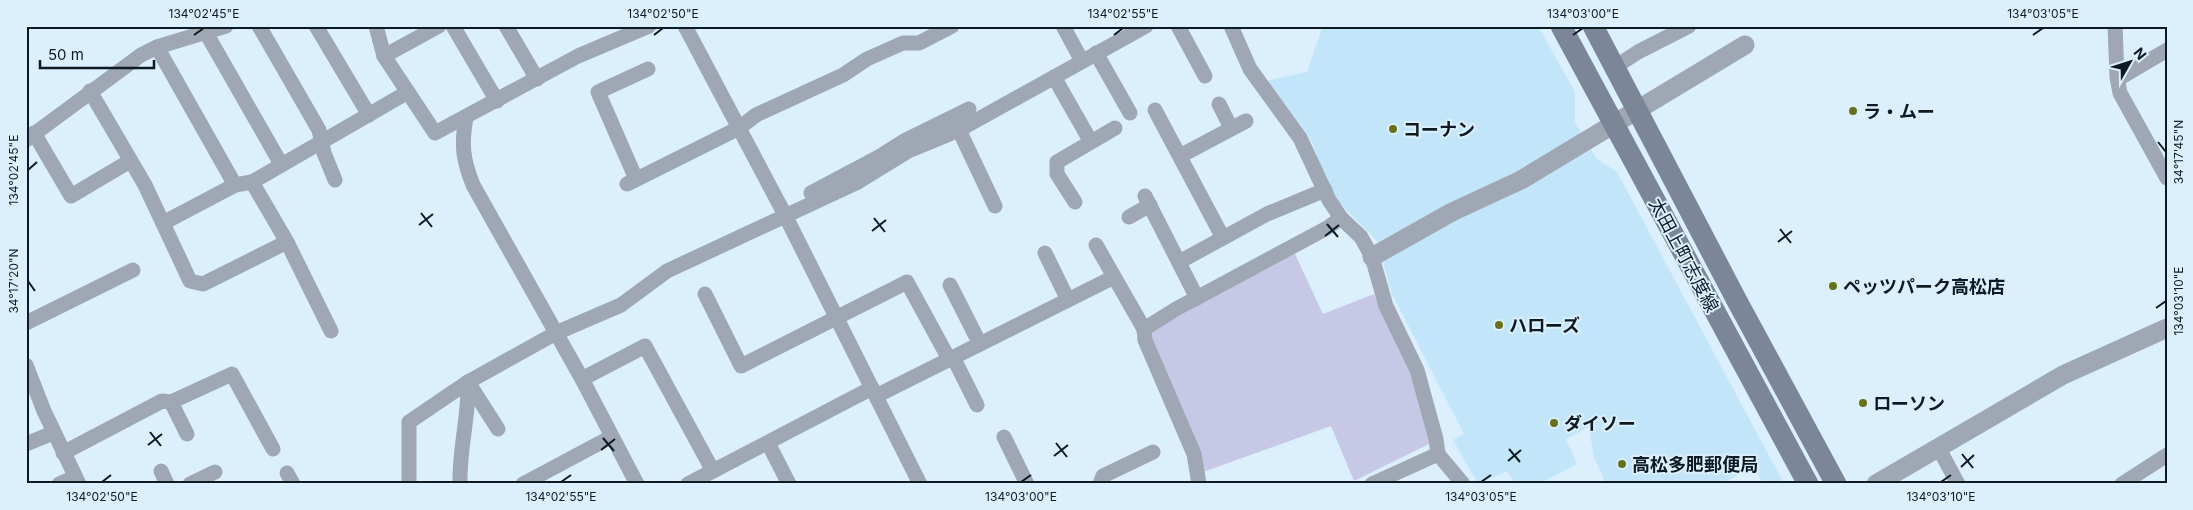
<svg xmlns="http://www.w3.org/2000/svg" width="2193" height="510" font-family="Inter,'Noto Sans JP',sans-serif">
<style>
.built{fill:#c3e5f9}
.grass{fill:#c7c8e6}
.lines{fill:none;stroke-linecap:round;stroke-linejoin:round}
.minor{stroke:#9fa7b4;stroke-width:15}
.tertiary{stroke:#9fa7b4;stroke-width:19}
.secondary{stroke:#7b8699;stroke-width:21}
.ticks{fill:none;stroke:#0e1a22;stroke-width:2}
.poi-dot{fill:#667019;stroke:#dbeffc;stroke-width:2}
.labels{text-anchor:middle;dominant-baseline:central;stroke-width:4;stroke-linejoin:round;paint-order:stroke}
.poi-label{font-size:18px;font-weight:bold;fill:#0e1a22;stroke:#dbeffc;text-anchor:start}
.street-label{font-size:18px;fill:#0e1a22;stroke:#dbeffc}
.neatline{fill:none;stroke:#0e1a22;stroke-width:2}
.ticks-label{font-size:12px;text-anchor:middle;fill:#0e1a22}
</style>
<rect width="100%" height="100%" fill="#dbeffc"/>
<!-- built -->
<polygon class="built" points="1323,26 1538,26 1575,92 1575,122 1596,158 1617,172 1782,480 1781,484 1763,484 1754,467 1721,484 1606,484 1594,458 1589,427 1566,439 1577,464 1538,484 1515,484 1507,471 1478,484 1453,440 1464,434 1392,294 1377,241 1338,201 1325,179 1312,142 1300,123 1266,81 1307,72"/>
<!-- grass -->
<polygon class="grass" points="1294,252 1323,314 1374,294 1412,371 1431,443 1354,481 1331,426 1203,472 1150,332"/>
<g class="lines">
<!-- minor -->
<g class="minor">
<polyline points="259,26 319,130 324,153 335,180"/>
<polyline points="316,26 369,115"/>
<polyline points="376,26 384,56 435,133 578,56 649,26"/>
<polyline points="453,26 497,101"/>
<polyline points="506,26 537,79"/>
<polyline points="685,26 785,215 920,484"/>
<polyline points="1063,26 1082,61"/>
<polyline points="1178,26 1205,76"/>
<polyline points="1231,26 1250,69 1300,138 1329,200 1341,218 1361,237 1372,257 1386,306 1417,370 1436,439 1438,454 1372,484"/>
<polyline points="2115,26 2117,77 2120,93 2167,178"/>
<polyline points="205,31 281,164"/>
<polyline points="157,47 235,185"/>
<polyline points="1096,53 1130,113"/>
<polyline points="384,56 439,26"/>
<polyline points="1615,67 1638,52 1689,26"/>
<polyline points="1054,77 1091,142"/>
<polyline points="2118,79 2167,50"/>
<polyline points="90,91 145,185 190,281 203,284 287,242"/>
<polyline points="1219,104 1231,128"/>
<polyline points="1155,110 1223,238"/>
<path d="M466,118C461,145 463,160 473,185L582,379L637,484"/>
<polyline points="959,130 995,206"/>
<polyline points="34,133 71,196 130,161"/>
<polyline points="26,140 141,55 157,47 226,26"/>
<polyline points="1180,156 1246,121"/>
<polyline points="636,179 598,92 648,69"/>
<polyline points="252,182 287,242 331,331"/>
<polyline points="627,184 739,128 756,115 843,75 867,59 903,43 919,43 952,26"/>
<polyline points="811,193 877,158 904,141 969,109"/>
<polyline points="1145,196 1197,298"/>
<polyline points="1075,202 1057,174 1057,162 1115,128"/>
<polyline points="1129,217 1150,205"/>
<polyline points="163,223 235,185 252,182 408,92"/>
<polyline points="1096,245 1144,329"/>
<polyline points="1045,253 1068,300"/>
<polyline points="1179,262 1267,214 1325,190"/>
<polyline points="950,285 980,344"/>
<polyline points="705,294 741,366 907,282 949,359"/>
<polyline points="26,323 133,270"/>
<polyline points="953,357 977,405"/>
<polyline points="26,365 44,411 79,484"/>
<polyline points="582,379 645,346 713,471"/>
<polyline points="468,382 498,429"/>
<polyline points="876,396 1114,277"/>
<polyline points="171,402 187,434"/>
<polyline points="1004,437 1027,484"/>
<polyline points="768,443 789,484"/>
<polyline points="26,444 53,433"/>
<polyline points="1938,447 1958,484"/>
<polyline points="63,453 162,401 171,402 232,374 273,449"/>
<polyline points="1438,454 1463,484"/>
<polyline points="161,471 167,484"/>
<polyline points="287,473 293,484"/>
<polyline points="59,484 75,477"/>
<polyline points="190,484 215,472"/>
<polyline points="409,484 409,422 468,382 556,333 621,305 667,271 856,183 908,151 959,130 1146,26"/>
<path d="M460,484C459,449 469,417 468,382"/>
<polyline points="523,484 611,437"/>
<polyline points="688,484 872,388"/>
<polyline points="1100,484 1103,476 1153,452"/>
<polyline points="1199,484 1194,454 1145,340 1144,329 1176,309 1327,228 1341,218"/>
<polyline points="2122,484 2167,455"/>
</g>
<!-- tertiary -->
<g class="tertiary">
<polyline points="1372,257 1452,212 1521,180 1745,45"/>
<polyline points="1876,484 2063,375 2167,328"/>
</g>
<!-- secondary -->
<g class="secondary">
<polyline points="1561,26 1808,484"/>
<polyline points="1593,26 1736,299 1836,484"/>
</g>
</g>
<!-- ticks -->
<path class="ticks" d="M194,35L204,28M654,35L663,28M1114,35L1123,28M1573,35L1583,28M2033,35L2043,28M2158,142L2166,152M28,170L37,162M421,213L432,227M874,218L885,232M1327,224L1338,237M419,225L433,214M1780,229L1791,243M872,231L886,220M1325,236L1339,225M1778,242L1792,231M28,281L35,291M2156,308L2166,301M150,432L161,446M603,438L614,451M1056,443L1067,457M148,445L162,434M1509,449L1520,462M601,450L615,439M1962,454L1973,468M1054,456L1068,445M1508,461L1521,450M1961,467L1974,455M102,482L111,475M561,482L571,475M1021,482L1031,475M1481,482L1491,475M1941,482L1951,475"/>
<!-- markers -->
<g class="poi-dot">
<circle cx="1853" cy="111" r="5"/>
<circle cx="1393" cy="129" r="5"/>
<circle cx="1833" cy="286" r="5"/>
<circle cx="1499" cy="325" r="5"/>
<circle cx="1863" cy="403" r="5"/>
<circle cx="1554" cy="423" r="5"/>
<circle cx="1622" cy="464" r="5"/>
</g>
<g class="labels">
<!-- poi labels -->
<g class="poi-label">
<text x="1863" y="111">ラ・ムー</text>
<text x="1403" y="129">コーナン</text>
<text x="1843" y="286">ペッツパーク高松店</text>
<text x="1509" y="325">ハローズ</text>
<text x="1873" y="403">ローソン</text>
<text x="1564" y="423">ダイソー</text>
<text x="1632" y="464">高松多肥郵便局</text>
</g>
<!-- street labels -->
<g class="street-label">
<text transform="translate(1684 255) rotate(62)">太田上町志度線</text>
</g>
</g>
<!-- border -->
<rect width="2193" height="510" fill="none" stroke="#dbeffc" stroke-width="55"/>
<!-- north arrow -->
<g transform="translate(2130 62) rotate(51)" stroke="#dbeffc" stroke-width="4" paint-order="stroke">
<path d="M0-4L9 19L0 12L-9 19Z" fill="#0e1a22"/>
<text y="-8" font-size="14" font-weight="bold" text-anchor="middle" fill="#0e1a22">N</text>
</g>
<!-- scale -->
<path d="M40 60v8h114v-8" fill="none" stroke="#0e1a22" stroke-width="2.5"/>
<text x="48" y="60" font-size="15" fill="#0e1a22" stroke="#dbeffc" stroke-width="4" paint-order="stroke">50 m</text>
<rect x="28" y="28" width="2138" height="454" class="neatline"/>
<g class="ticks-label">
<text x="204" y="18">134°02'45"E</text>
<text x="663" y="18">134°02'50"E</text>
<text x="1123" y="18">134°02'55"E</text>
<text x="1583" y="18">134°03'00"E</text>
<text x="2043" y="18">134°03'05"E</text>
<text transform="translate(2179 152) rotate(-90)" y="4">34°17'45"N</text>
<text transform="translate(14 170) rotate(-90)" y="4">134°02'45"E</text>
<text transform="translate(14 281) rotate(-90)" y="4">34°17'20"N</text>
<text transform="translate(2179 301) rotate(-90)" y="4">134°03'10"E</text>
<text x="102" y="501">134°02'50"E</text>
<text x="561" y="501">134°02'55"E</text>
<text x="1021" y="501">134°03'00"E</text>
<text x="1481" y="501">134°03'05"E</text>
<text x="1941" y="501">134°03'10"E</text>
</g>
</svg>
